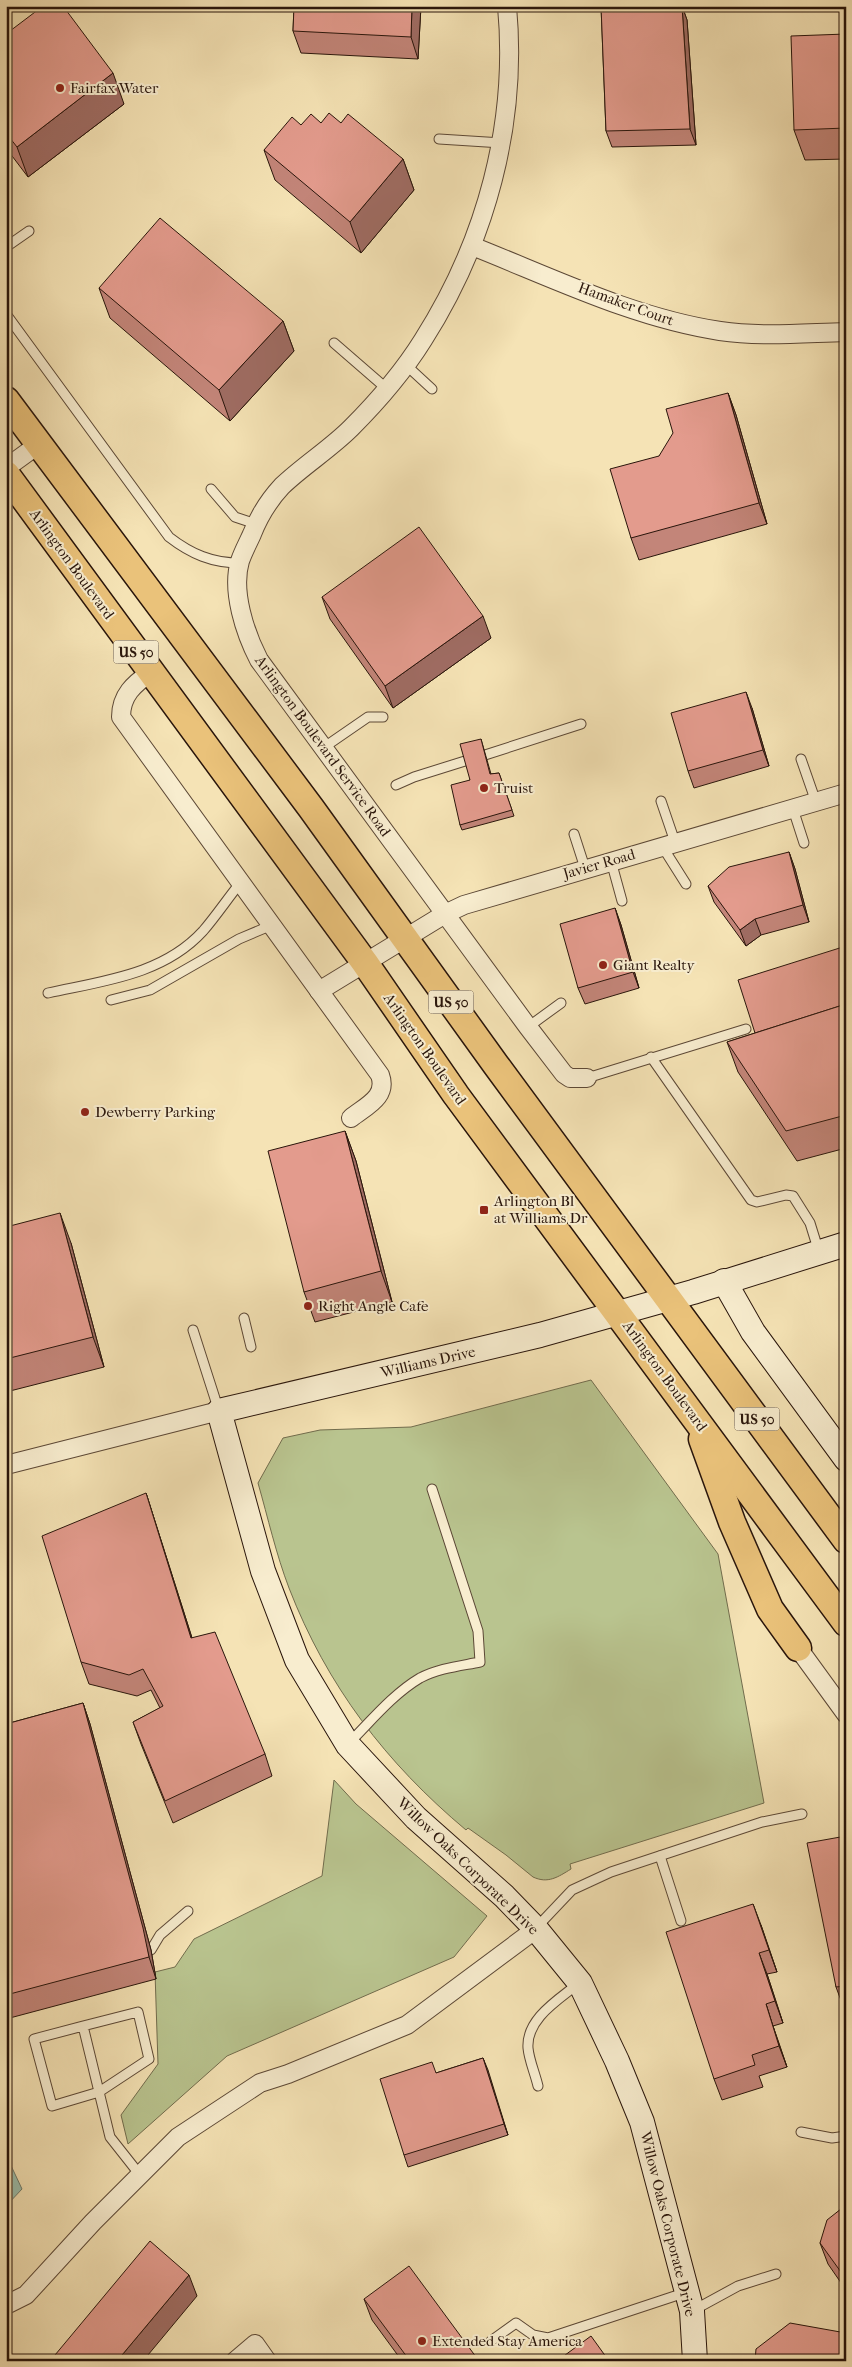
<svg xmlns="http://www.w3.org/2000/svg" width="852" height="2367" font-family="'IM FELL French Canon',serif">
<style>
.green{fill:#b9c48f;stroke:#716c4d}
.water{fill:#9cbeab;stroke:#6e7a6b}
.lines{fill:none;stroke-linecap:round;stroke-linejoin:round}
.lane-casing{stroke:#5c4836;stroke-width:11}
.street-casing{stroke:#5c4836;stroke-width:20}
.secondary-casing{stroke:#29150b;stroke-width:26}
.primary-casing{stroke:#29150b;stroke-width:29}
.lane{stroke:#f8edcf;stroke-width:9}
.street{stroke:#f8edcf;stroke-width:18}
.secondary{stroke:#f8edcf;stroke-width:24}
.primary{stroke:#eac27a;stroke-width:26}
.wall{fill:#c38579;stroke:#29150b}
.shaded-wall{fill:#9f6c63;stroke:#29150b}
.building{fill:#e39b8d;stroke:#29150b}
.poi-dot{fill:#8f2418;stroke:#f8edcf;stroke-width:2}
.labels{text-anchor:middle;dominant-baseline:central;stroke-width:4;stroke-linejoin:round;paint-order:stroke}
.shield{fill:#f8edcf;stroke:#675646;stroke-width:1}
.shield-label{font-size:14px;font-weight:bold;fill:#29150b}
.poi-label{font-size:15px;fill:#29150b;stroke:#f8edcf;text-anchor:start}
.street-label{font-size:15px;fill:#29150b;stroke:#f8edcf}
</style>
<rect width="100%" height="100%" fill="#f5e3b5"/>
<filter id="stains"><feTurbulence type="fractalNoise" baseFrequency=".004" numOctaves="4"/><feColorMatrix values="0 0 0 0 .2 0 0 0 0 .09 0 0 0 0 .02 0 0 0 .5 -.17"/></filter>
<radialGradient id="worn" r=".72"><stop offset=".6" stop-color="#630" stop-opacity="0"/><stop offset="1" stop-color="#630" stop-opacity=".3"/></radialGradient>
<!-- green -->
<g class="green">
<path d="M591,1380L718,1554L764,1803L570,1864L571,1869C558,1877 548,1884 533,1877L506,1855L468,1828L466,1830C386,1763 327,1686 289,1588C276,1554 268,1518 258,1483L283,1438L320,1430L411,1427Z"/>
<polygon points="334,1780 356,1804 487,1916 454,1957 227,2056 128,2144 121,2115 158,2064 155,1972 175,1967 194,1939 322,1876"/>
</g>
<!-- water -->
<polygon class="water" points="6,2155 22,2189 6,2206"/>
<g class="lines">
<defs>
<g id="lane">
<polyline points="439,139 502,143"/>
<polyline points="6,247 29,231"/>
<path d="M6,314L169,537C191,554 212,563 240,563"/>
<polyline points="334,343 387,389"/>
<polyline points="406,365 432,389"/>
<polyline points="211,489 235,517 256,524"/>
<polyline points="323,748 368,717 383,717"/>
<polyline points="485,755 581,724"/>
<polyline points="801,759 816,802"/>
<polyline points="396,785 414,777 465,761"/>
<polyline points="661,801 675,842"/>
<polyline points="793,809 804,843"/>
<polyline points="574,834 585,868"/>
<polyline points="662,846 686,884"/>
<polyline points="611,861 622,901"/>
<path d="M48,993C102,981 163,975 203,931C216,916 228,898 241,882"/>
<polyline points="111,1000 150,990 239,939 272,925"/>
<polyline points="528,1027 561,1003"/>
<polyline points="651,1057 751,1200 757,1202 786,1195 793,1196 810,1223 819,1252"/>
<polyline points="587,1078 746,1029"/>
<polyline points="244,1318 251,1347"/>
<polyline points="193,1330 219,1411"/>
<path d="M349,1743C371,1721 393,1694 420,1678C439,1668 460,1666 480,1662L478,1631L432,1489"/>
<polyline points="660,1856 681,1921"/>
<polyline points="536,1928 572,1890 611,1872 762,1822 802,1814"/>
<polyline points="151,1950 160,1935 188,1911"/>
<polyline points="83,2026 34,2039 52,2106 99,2092 149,2059 138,2012 83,2026 110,2137 140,2175"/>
<path d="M538,2086C535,2073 529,2060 528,2048C526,2018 560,1999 579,1983"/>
<polyline points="801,2132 832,2138 846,2136"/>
<polyline points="694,2310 738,2286 776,2274"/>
<polyline points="491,2341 516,2323 533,2335 548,2338 687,2292"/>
</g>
<g id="street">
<path d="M507,6C518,124 486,241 423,340C403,372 378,401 351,428C330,449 304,465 282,486C269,500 259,516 252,534C248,543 243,552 240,561C231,591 245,633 259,660L528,1027L564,1074L570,1078H587"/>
<path d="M472,246C553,278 634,318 720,331C761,337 804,333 846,332"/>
<polyline points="6,468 39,444"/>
<path d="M151,672C134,684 121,695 121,717L380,1075C388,1097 366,1106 351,1118"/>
<polyline points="319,991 445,914 464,905 846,793"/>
<polyline points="6,1465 219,1411"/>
<polyline points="798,1648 846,1714"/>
<polyline points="6,2305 26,2295 93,2222 178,2137 260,2083 288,2074 407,2025 536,1929"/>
<polyline points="235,2361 255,2344 267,2361"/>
</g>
<g id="secondary">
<polyline points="724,1281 753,1332 846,1459"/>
<polyline points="695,2361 692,2311 642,2122 617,2061 580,1983 536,1929 504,1896 416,1818 348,1745 297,1660 263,1571 219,1411 540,1335 693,1292 846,1244"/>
</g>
<g id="primary">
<polyline points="6,400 311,808 496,1065 846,1540"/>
<polyline points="6,474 365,963 456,1095 846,1623"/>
<polyline points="702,1439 732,1522 770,1609 798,1648"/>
</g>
</defs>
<!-- lane casing -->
<use href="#lane" class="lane-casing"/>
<!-- street casing -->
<use href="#street" class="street-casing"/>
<!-- secondary casing -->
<use href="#secondary" class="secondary-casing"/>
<!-- primary casing -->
<use href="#primary" class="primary-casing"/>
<!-- lane -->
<use href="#lane" class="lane"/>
<!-- street -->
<use href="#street" class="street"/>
<!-- secondary -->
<use href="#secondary" class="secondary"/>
<!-- primary -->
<use href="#primary" class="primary"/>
</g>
<!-- wall -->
<g class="wall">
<polygon points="294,6 421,6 418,59 301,53 293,31"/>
<polygon points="601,6 682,6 687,20 696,145 612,147 606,131"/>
<polygon points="6,34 124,104 28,177 6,148"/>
<polygon points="846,34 846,159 805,160 794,130"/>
<polygon points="321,123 341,123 403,159 414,190 361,253 275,180 264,150 301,125"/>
<polygon points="99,288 283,321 294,351 230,421 110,318"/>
<polygon points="728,393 736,415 767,524 639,560 631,538 659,456"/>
<polygon points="322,597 491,638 393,708 330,619"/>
<polygon points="752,708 769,766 694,788 688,771"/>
<polygon points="481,739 491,774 499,773 514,816 462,830 460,825 470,780"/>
<polygon points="789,852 795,869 809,922 761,935 746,946 714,902 708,886"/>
<polygon points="615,908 621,925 639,988 585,1004 578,988"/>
<polygon points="846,946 846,1148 797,1161 738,1072 727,1042 755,1033"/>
<polygon points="345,1131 356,1161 392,1302 315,1322 304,1292"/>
<polygon points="6,1227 71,1243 104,1367 6,1392"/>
<polygon points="146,1493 153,1515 192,1638 265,1754 272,1776 173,1823 141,1744 133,1722 160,1708 151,1690 137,1696 89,1684 81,1662"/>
<polygon points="83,1703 90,1724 151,1950 156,1979 6,2019 6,1724"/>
<polygon points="846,1836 846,2014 836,1987"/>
<polygon points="761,1925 777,1972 767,1974 783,2023 773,2026 787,2067 759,2076 763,2087 722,2100 714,2079"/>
<polygon points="483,2058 508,2135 408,2167 404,2155 436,2073"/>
<polygon points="846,2205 846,2290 828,2264 820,2243"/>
<polygon points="364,2299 479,2361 402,2361 372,2320"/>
</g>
<!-- shaded-wall -->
<g class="shaded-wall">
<polygon points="412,6 421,6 418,59 411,37"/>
<polygon points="682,6 687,20 696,145 690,129"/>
<polygon points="113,73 124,104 28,177 17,147"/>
<polygon points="403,159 414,190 361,253 350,222"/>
<polygon points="283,321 294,351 230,421 219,390"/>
<polygon points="728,393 736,415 767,524 759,503"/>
<polygon points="483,616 491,638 393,708 385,686"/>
<polygon points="746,692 752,708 769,766 763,750"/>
<polygon points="789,852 795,869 809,922 803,905"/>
<polygon points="615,908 621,925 639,988 633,972"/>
<polygon points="755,919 761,935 746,946 740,930"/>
<polygon points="345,1131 356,1161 392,1302 381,1271"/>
<polygon points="60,1213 71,1243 104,1367 93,1337"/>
<polygon points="146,1493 153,1515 199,1660 191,1638"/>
<polygon points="83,1703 90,1724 151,1950 156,1979 149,1957"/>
<polygon points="753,1904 761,1925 777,1972 769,1950"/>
<polygon points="759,1953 767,1974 783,2023 775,2001"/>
<polygon points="766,2004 773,2026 787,2067 779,2046"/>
<polygon points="483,2058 488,2070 508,2135 504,2124"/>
<polygon points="189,2275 197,2296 143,2361 117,2361"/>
</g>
<!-- building -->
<g class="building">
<polygon points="43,6 63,6 113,73 17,147 6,133 6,34"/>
<polygon points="294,6 412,6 411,37 293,31"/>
<polygon points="601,6 682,6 690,129 606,131"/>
<polygon points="846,34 846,128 794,130 791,36"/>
<polygon points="329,113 341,123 348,114 403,159 350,222 264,150 292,117 301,125 311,114 321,123"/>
<polygon points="160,218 283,321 219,390 99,288"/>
<polygon points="728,393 759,503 631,538 610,469 659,456 673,433 666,409"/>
<polygon points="419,527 483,616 385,686 322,597"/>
<polygon points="746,692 763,750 688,771 671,713"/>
<polygon points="481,739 490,774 499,773 512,810 460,825 451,785 470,780 460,744"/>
<polygon points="789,852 803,905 755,919 740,930 708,886 729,867"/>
<polygon points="615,908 633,972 578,988 560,924"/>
<polygon points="846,946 846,1004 755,1033 738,980"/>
<polygon points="846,1004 846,1115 786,1131 727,1042"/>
<polygon points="345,1131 381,1271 304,1292 268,1151"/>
<polygon points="60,1213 93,1337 6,1359 6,1227"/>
<polygon points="146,1493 191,1638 215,1632 265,1754 165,1801 133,1722 163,1706 143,1669 129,1675 81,1662 42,1536"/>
<polygon points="83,1703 143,1928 149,1957 6,1995 6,1724"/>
<polygon points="846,1836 846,1986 836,1987 807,1843"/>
<polygon points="753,1904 769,1950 759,1953 775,2001 766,2004 779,2046 752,2055 755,2065 714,2079 666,1932"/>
<polygon points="483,2058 504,2124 404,2155 380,2079 432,2062 436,2073"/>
<polygon points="846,2205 846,2279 820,2243 827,2220"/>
<polygon points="150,2241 189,2275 117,2361 50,2361"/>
<polygon points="409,2266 479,2361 410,2361 364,2299"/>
<polygon points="790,2323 846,2333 846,2361 755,2361 756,2349"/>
<polygon points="591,2336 609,2361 557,2361"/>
</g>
<!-- markers -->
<g class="poi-dot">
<circle cx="60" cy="88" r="5"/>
<circle cx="484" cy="788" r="5"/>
<circle cx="603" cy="965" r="5"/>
<circle cx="85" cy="1112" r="5"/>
<rect x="479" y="1205" width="10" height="10" rx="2.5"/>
<circle cx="308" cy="1306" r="5"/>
<circle cx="422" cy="2341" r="5"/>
</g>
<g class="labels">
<!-- shield labels -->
<g class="shield">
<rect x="113.5" y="640.5" width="45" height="23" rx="4"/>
<rect x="428.5" y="990.5" width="45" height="23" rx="4"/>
<rect x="734.5" y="1407.5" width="45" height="23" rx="4"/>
</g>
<g class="shield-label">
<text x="136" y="652">US 50</text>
<text x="451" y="1002">US 50</text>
<text x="757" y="1419">US 50</text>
</g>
<!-- poi labels -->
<g class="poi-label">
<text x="70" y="88">Fairfax Water</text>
<text x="494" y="788">Truist</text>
<text x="613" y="965">Giant Realty</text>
<text x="95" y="1112">Dewberry Parking</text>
<text x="494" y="1201">Arlington Bl<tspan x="494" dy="17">at Williams Dr</tspan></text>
<text x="318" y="1306">Right Angle Cafe</text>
<text x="432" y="2341">Extended Stay America</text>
</g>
<!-- street labels -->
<g class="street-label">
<text transform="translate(626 304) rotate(20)">Hamaker Court</text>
<text transform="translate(72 564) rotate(54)">Arlington Boulevard</text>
<text transform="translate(323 746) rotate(54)">Arlington Boulevard Service Road</text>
<text transform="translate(599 864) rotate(-16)">Javier Road</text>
<text transform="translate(425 1049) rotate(55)">Arlington Boulevard</text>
<text transform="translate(428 1362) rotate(-13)">Williams Drive</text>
<text transform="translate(665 1376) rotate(54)">Arlington Boulevard</text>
<text transform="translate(468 1866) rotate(44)">Willow Oaks Corporate Drive</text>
<text transform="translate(668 2224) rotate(76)">Willow Oaks Corporate Drive</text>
</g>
</g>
<!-- margin -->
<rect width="852" height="2367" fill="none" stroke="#f5e3b5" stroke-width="25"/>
<rect x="8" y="8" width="837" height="2352" fill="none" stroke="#29150b" stroke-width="2.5"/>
<rect x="12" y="12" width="827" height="2342" fill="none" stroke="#29150b"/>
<rect width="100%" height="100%" filter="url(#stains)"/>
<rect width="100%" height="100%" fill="url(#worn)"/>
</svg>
